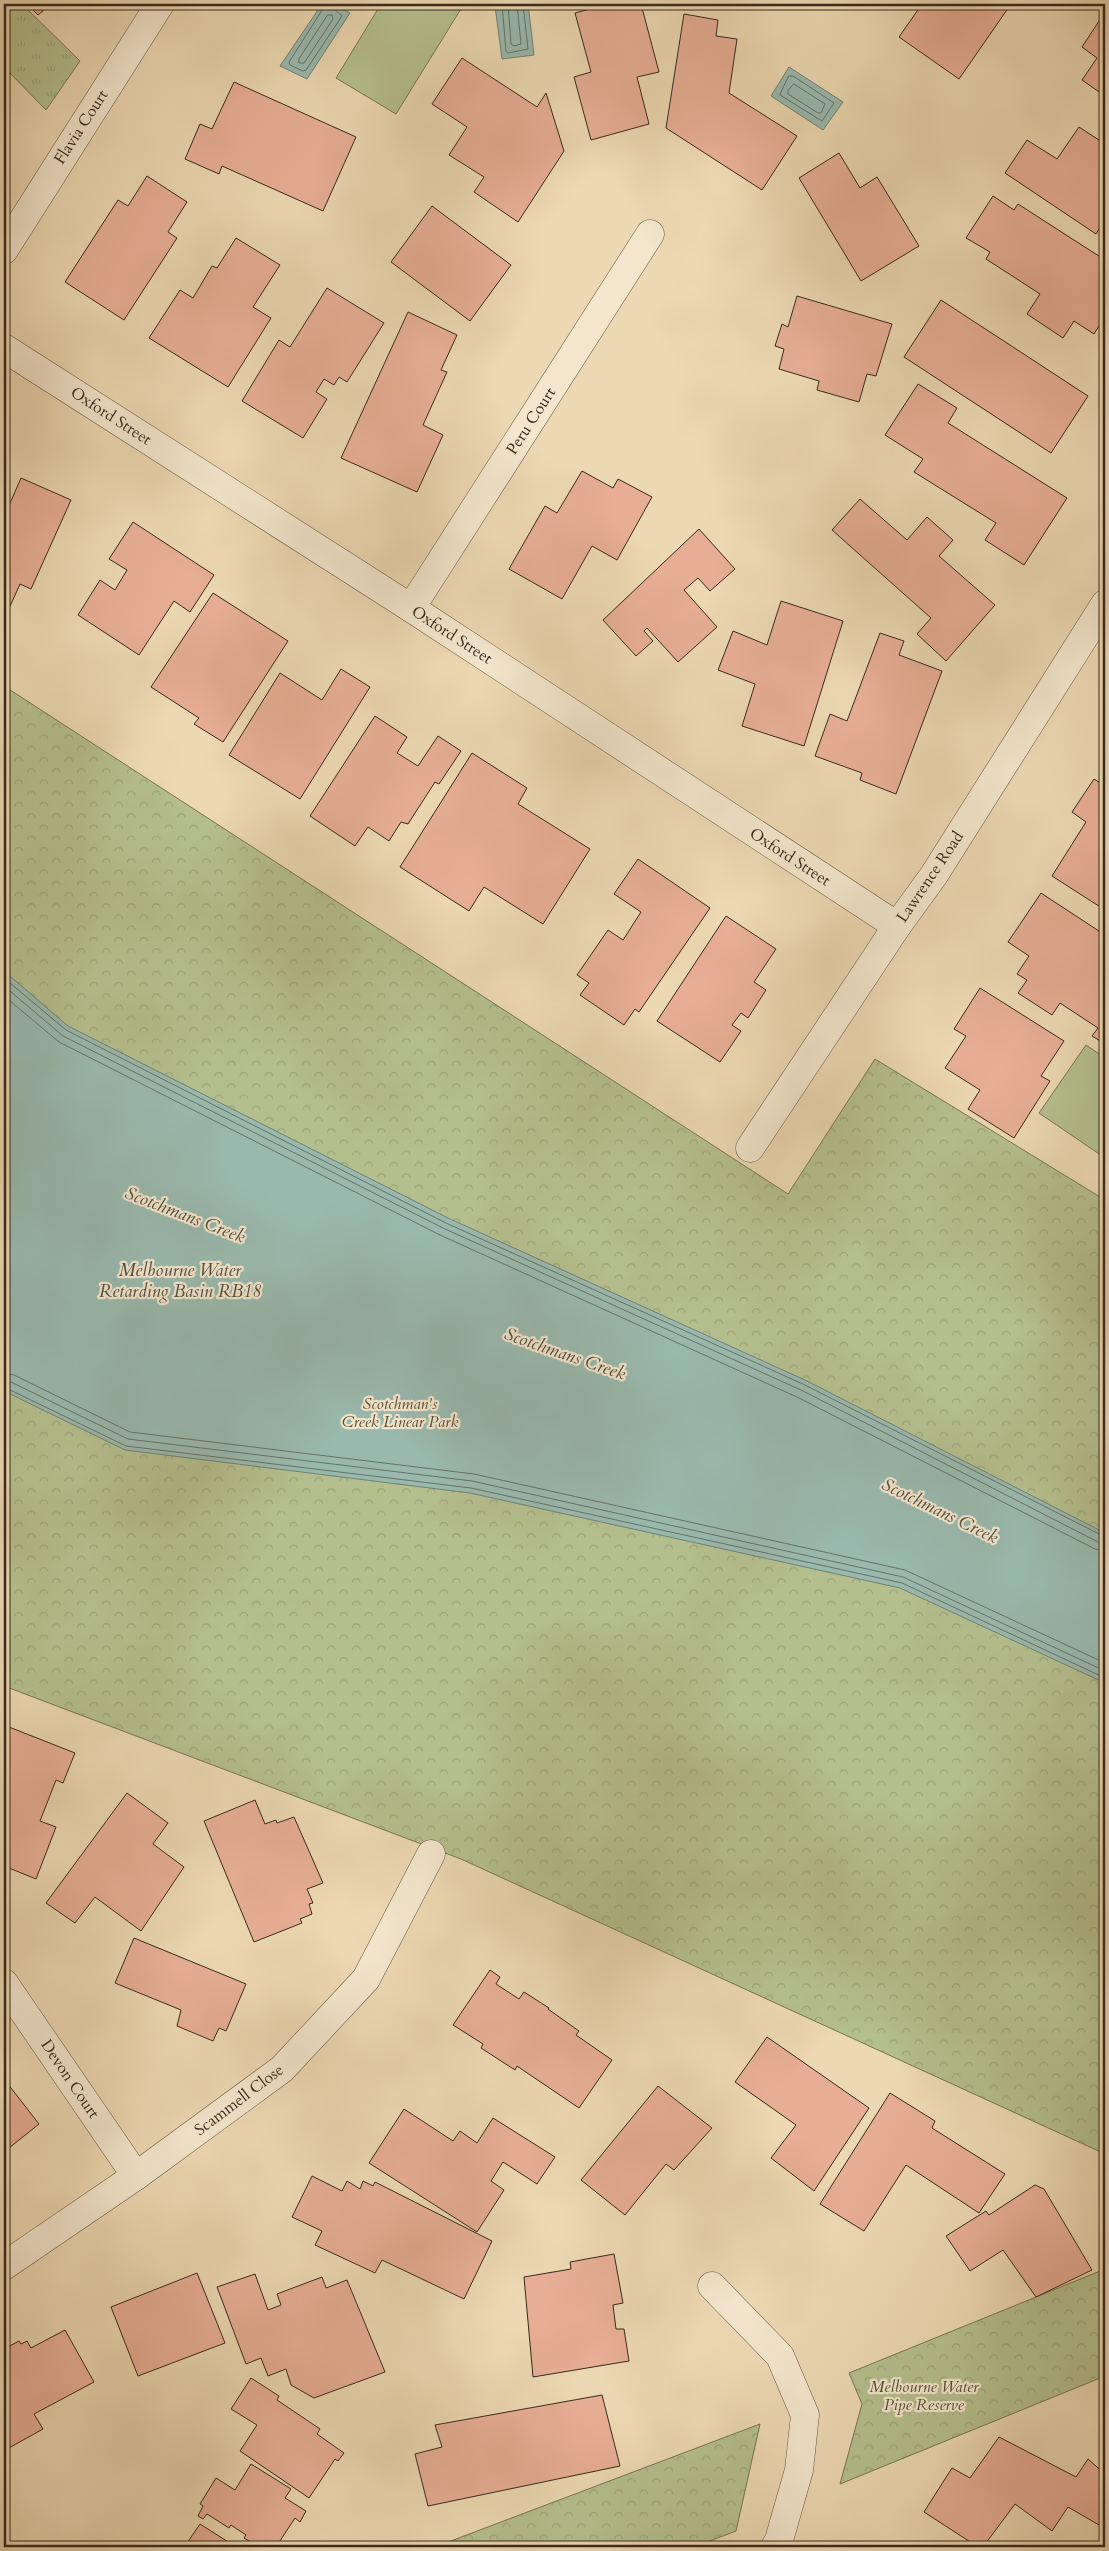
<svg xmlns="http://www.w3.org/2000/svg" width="1109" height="2551" font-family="Cardo,serif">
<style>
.grass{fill:url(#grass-tufts);stroke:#767456}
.park{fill:url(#park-crowns);stroke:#767456}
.garden{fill:#b5bf8e;stroke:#767456}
.water{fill:#99b9ae;stroke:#728074}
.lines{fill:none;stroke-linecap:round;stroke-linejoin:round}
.shore{stroke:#687266;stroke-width:1}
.building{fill:#e7ae95;stroke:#382a1d}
.minor-casing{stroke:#655642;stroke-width:29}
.minor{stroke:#f3e6cd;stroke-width:28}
.labels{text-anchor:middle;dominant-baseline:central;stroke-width:4.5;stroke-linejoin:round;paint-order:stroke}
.street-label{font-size:16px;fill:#382a1d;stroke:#f3e6cd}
.park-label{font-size:16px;font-style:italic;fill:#574f39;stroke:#f3e6cd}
.water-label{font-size:18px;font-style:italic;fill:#504e41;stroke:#f3e6cd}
</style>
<defs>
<pattern id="grass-tufts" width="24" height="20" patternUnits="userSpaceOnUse" patternTransform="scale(1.25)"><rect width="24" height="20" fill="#b5bf8e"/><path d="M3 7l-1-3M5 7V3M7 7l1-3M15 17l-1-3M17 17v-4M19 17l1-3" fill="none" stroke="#9ca47a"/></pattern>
<pattern id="park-crowns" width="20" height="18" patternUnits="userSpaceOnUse" patternTransform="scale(1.25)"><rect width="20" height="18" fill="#b5bf8e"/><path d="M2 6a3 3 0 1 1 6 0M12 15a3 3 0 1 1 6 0" fill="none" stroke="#9ca47a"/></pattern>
</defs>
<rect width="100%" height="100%" fill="#ecd8b2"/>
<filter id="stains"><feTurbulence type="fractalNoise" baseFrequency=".004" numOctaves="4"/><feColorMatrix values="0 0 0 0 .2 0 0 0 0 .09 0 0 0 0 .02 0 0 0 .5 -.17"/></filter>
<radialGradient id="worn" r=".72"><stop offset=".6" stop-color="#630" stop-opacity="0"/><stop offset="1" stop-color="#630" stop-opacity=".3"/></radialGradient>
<!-- grass -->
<polygon class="grass" points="4,4 22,4 80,61 46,110 4,67"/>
<!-- park -->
<g class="park">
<polygon points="4,686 788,1194 875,1059 1105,1200 1105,2154 461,1859 4,1686"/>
<polygon points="1105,2269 1105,2376 840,2484 862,2404 849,2373"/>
<polygon points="760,2424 736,2531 694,2547 435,2547"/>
</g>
<!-- garden -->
<g class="garden">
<polygon points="381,4 464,4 396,114 336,78"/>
<polygon points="1086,1045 1105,1058 1105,1158 1039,1113"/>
</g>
<!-- water -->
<g class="water">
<polygon points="322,4 335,4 350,13 307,79 280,66"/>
<polygon points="515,4 528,4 534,55 502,59 495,6"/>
<polygon points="789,67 843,102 823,130 771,96"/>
<polygon points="4,971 68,1026 448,1218 807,1381 1105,1533 1105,1683 900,1588 470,1493 125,1450 4,1391"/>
</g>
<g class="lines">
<!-- shore -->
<g class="shore">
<polyline points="326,4 289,62 290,65 303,71 306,70 342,16 334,9 333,4"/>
<polyline points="502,4 506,51 508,53 528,49 523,4"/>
<polyline points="508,4 511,44 514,46 521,44 517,4"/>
<polygon points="328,15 332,15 333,19 304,63 299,63 299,59"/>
<polygon points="789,76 793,76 834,103 822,121 780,95"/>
<polygon points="794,84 825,104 821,113 818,113 788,94 788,91"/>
<polyline points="4,978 66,1030 446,1223 805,1385 1105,1537"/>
<polyline points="4,986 63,1036 443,1228 803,1391 1098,1542 1105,1544"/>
<polyline points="4,996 59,1042 440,1235 799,1398 1095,1549 1105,1551"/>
<polyline points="4,1373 14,1375 130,1432 474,1474 905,1570 1105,1663"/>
<polyline points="4,1381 11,1382 128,1439 472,1481 903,1577 1105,1671"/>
<polyline points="4,1387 126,1446 471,1488 902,1583 1105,1678"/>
</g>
</g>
<!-- building -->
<g class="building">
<polygon points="27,4 51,4 38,15"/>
<polygon points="609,4 641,4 659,72 637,77 649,124 591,140 574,77 591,72 575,13"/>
<polygon points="922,4 1011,4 959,79 899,37"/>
<polygon points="1105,12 1105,96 1082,80 1097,58 1082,47"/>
<polygon points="684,14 718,20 716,36 737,39 729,93 797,136 762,190 666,128"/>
<polygon points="462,58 537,107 546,93 564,151 518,222 474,192 484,177 449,155 467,127 432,104"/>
<polygon points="234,82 356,137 323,211 222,166 219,174 185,159 200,124 212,129"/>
<polygon points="1079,127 1105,144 1105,220 1096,234 1005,173 1027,140 1057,159"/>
<polygon points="839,153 860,188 877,177 919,246 861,281 799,178"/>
<polygon points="147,176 187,202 168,232 177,238 124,320 65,282 118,200 128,206"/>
<polygon points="993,196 1014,210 1018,204 1105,260 1105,316 1094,334 1074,321 1063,338 1027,314 1040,294 986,259 990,252 966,238"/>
<polygon points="432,206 511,265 470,321 391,262"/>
<polygon points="236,238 280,265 253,307 271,318 228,387 149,338 180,290 193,298 212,266 217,268"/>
<polygon points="327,288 384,323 347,382 339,377 334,385 324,379 316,392 327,399 303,438 242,401 279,340 290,347"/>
<polygon points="797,296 892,324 876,376 867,374 859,402 817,390 819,381 779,369 784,349 775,346 782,324 788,327"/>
<polygon points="941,300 1088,396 1051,453 904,357"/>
<polygon points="408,312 457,335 441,370 447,372 423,425 443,435 417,492 341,458"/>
<polygon points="918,384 957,408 948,423 1067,498 1024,565 985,540 996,523 914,472 923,459 885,435"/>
<polygon points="582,471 613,488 618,479 652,497 617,560 592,546 562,599 509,569 545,506 557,513"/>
<polygon points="21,478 71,500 31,589 20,584 7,613 4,612 4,517"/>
<polygon points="860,499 907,540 927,517 953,540 939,556 995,605 946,661 917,634 931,618 832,530"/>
<polygon points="133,522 214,575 190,612 174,601 139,655 78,615 100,580 115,590 127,570 109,559"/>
<polygon points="699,529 735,569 710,591 698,578 684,590 717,627 678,662 647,628 644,631 653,641 636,656 603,620"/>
<polygon points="213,593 288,641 223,742 194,724 199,718 151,687"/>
<polygon points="781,601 843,621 804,746 742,726 755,684 718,670 733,631 767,645"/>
<polygon points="880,633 904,641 899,655 942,671 896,794 860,780 862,773 815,756 830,714 847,721"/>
<polygon points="341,669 370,687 300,799 229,755 280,673 322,700"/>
<polygon points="375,716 407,737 397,753 418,766 438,736 461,751 439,784 435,782 408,824 401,822 389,841 368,827 355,846 310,816"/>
<polygon points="472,753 527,788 518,804 590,849 543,924 484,887 469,911 400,867"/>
<polygon points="1094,779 1105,786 1105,910 1052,876 1086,822 1072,812"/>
<polygon points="638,859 710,908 639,1012 635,1009 624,1025 580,995 589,983 577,975 608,930 623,940 641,912 614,894"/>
<polygon points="1041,893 1105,935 1105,1044 1092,1036 1098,1028 1060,1003 1052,1015 1018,993 1027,980 1017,974 1029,956 1008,942"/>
<polygon points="726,916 776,949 754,982 766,990 748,1018 741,1013 732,1025 741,1031 720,1062 657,1021"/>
<polygon points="980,988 1064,1041 1041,1076 1050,1081 1014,1138 968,1109 980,1090 945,1068 966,1036 954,1029"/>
<polygon points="9,1727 75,1753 63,1783 56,1780 40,1821 56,1827 36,1879 4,1866 4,1741"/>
<polygon points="127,1793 168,1823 153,1844 184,1867 141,1931 95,1897 75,1923 46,1903"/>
<polygon points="255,1800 265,1824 276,1820 277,1823 294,1817 323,1883 307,1889 313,1903 309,1904 312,1914 300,1919 302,1923 254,1942 204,1821"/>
<polygon points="134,1938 246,1984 226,2031 219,2028 213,2041 177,2026 181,2010 115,1983"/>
<polygon points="490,1970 500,1977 496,1984 519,1999 524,1992 549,2008 548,2009 579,2031 576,2035 612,2060 579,2108 517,2066 515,2070 481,2048 483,2044 453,2025"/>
<polygon points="767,2037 869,2108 814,2191 771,2158 796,2125 735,2082"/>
<polygon points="4,2079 39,2124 4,2152"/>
<polygon points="658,2086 712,2128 674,2170 666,2164 625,2215 581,2180"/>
<polygon points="890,2093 935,2121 932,2128 1005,2174 979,2213 906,2165 864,2231 820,2204"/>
<polygon points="404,2109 453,2141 460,2131 477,2143 493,2118 555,2157 537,2184 503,2162 491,2181 504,2190 477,2232 369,2163"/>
<polygon points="312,2176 342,2191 347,2181 360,2189 363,2181 373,2186 375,2182 492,2241 464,2299 382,2260 375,2273 315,2245 322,2231 292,2217"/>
<polygon points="1035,2185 1044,2189 1092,2270 1036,2297 1003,2250 970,2271 946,2236 986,2211 989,2215"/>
<polygon points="614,2254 623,2303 613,2305 616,2329 624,2329 629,2361 533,2377 524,2277 571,2269 570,2262"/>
<polygon points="197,2273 225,2343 138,2376 111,2307"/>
<polygon points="255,2274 268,2310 281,2305 277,2294 322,2277 326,2288 347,2280 385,2372 314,2398 291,2385 286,2369 268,2376 261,2358 246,2364 217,2287"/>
<polygon points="65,2330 94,2382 34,2414 43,2429 7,2449 4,2443 4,2349 19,2341 21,2344 27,2341 31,2348"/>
<polygon points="251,2378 279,2396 277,2400 320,2429 317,2434 344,2453 338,2461 335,2459 309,2498 240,2451 257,2425 231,2409"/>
<polygon points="602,2395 620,2466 428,2506 415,2454 442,2447 435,2425"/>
<polygon points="999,2437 1076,2477 1088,2459 1105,2474 1105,2515 1099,2525 1068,2507 1052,2531 1015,2504 983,2547 978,2547 924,2512 952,2468 970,2478"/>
<polygon points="251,2464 291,2489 285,2498 306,2511 300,2522 295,2518 276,2547 259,2547 244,2538 246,2535 231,2525 229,2528 207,2514 203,2519 198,2516 203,2506 200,2504 216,2478 235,2490"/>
<polygon points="200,2524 236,2547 174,2547 178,2542 185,2546"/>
</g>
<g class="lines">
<defs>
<g id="minor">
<polyline points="4,250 160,4"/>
<polyline points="4,348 411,608 897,926"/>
<polyline points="411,608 650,234"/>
<polyline points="750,1148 897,926 934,875 1105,604"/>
<polyline points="4,1983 136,2176"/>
<polyline points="4,2266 136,2176 282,2069 366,1979 431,1854"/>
<polyline points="712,2286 780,2356 805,2415 799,2470 779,2540 775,2547"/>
</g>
</defs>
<!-- minor casing -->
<use href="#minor" class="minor-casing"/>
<!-- minor -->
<use href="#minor" class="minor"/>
</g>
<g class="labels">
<!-- street labels -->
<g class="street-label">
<text transform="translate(81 127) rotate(-57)">Flavia Court</text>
<text transform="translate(111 416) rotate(33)">Oxford Street</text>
<text transform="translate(531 421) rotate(-57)">Peru Court</text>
<text transform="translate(452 635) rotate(33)">Oxford Street</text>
<text transform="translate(790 857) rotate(33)">Oxford Street</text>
<text transform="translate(930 877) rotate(-56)">Lawrence Road</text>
<text transform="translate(70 2079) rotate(56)">Devon Court</text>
<text transform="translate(239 2100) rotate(-37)">Scammell Close</text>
</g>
<!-- park labels -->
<g class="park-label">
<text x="400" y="1404">Scotchman's<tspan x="400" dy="18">Creek Linear Park</tspan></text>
<text x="924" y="2387">Melbourne Water<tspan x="924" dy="18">Pipe Reserve</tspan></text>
</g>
<!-- water labels -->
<g class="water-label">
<text transform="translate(185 1215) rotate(21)">Scotchmans Creek</text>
<text x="180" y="1270">Melbourne Water<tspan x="180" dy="21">Retarding Basin RB18</tspan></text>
<text transform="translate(565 1354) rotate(19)">Scotchmans Creek</text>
<text transform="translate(940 1511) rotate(26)">Scotchmans Creek</text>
</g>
</g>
<!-- margin -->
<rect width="1109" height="2551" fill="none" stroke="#ecd8b2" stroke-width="20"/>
<rect x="5" y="5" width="1099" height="2541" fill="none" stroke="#382a1d" stroke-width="2.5"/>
<rect x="10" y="10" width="1089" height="2531" fill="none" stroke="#382a1d"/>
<rect width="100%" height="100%" filter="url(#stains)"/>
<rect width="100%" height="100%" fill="url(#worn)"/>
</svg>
